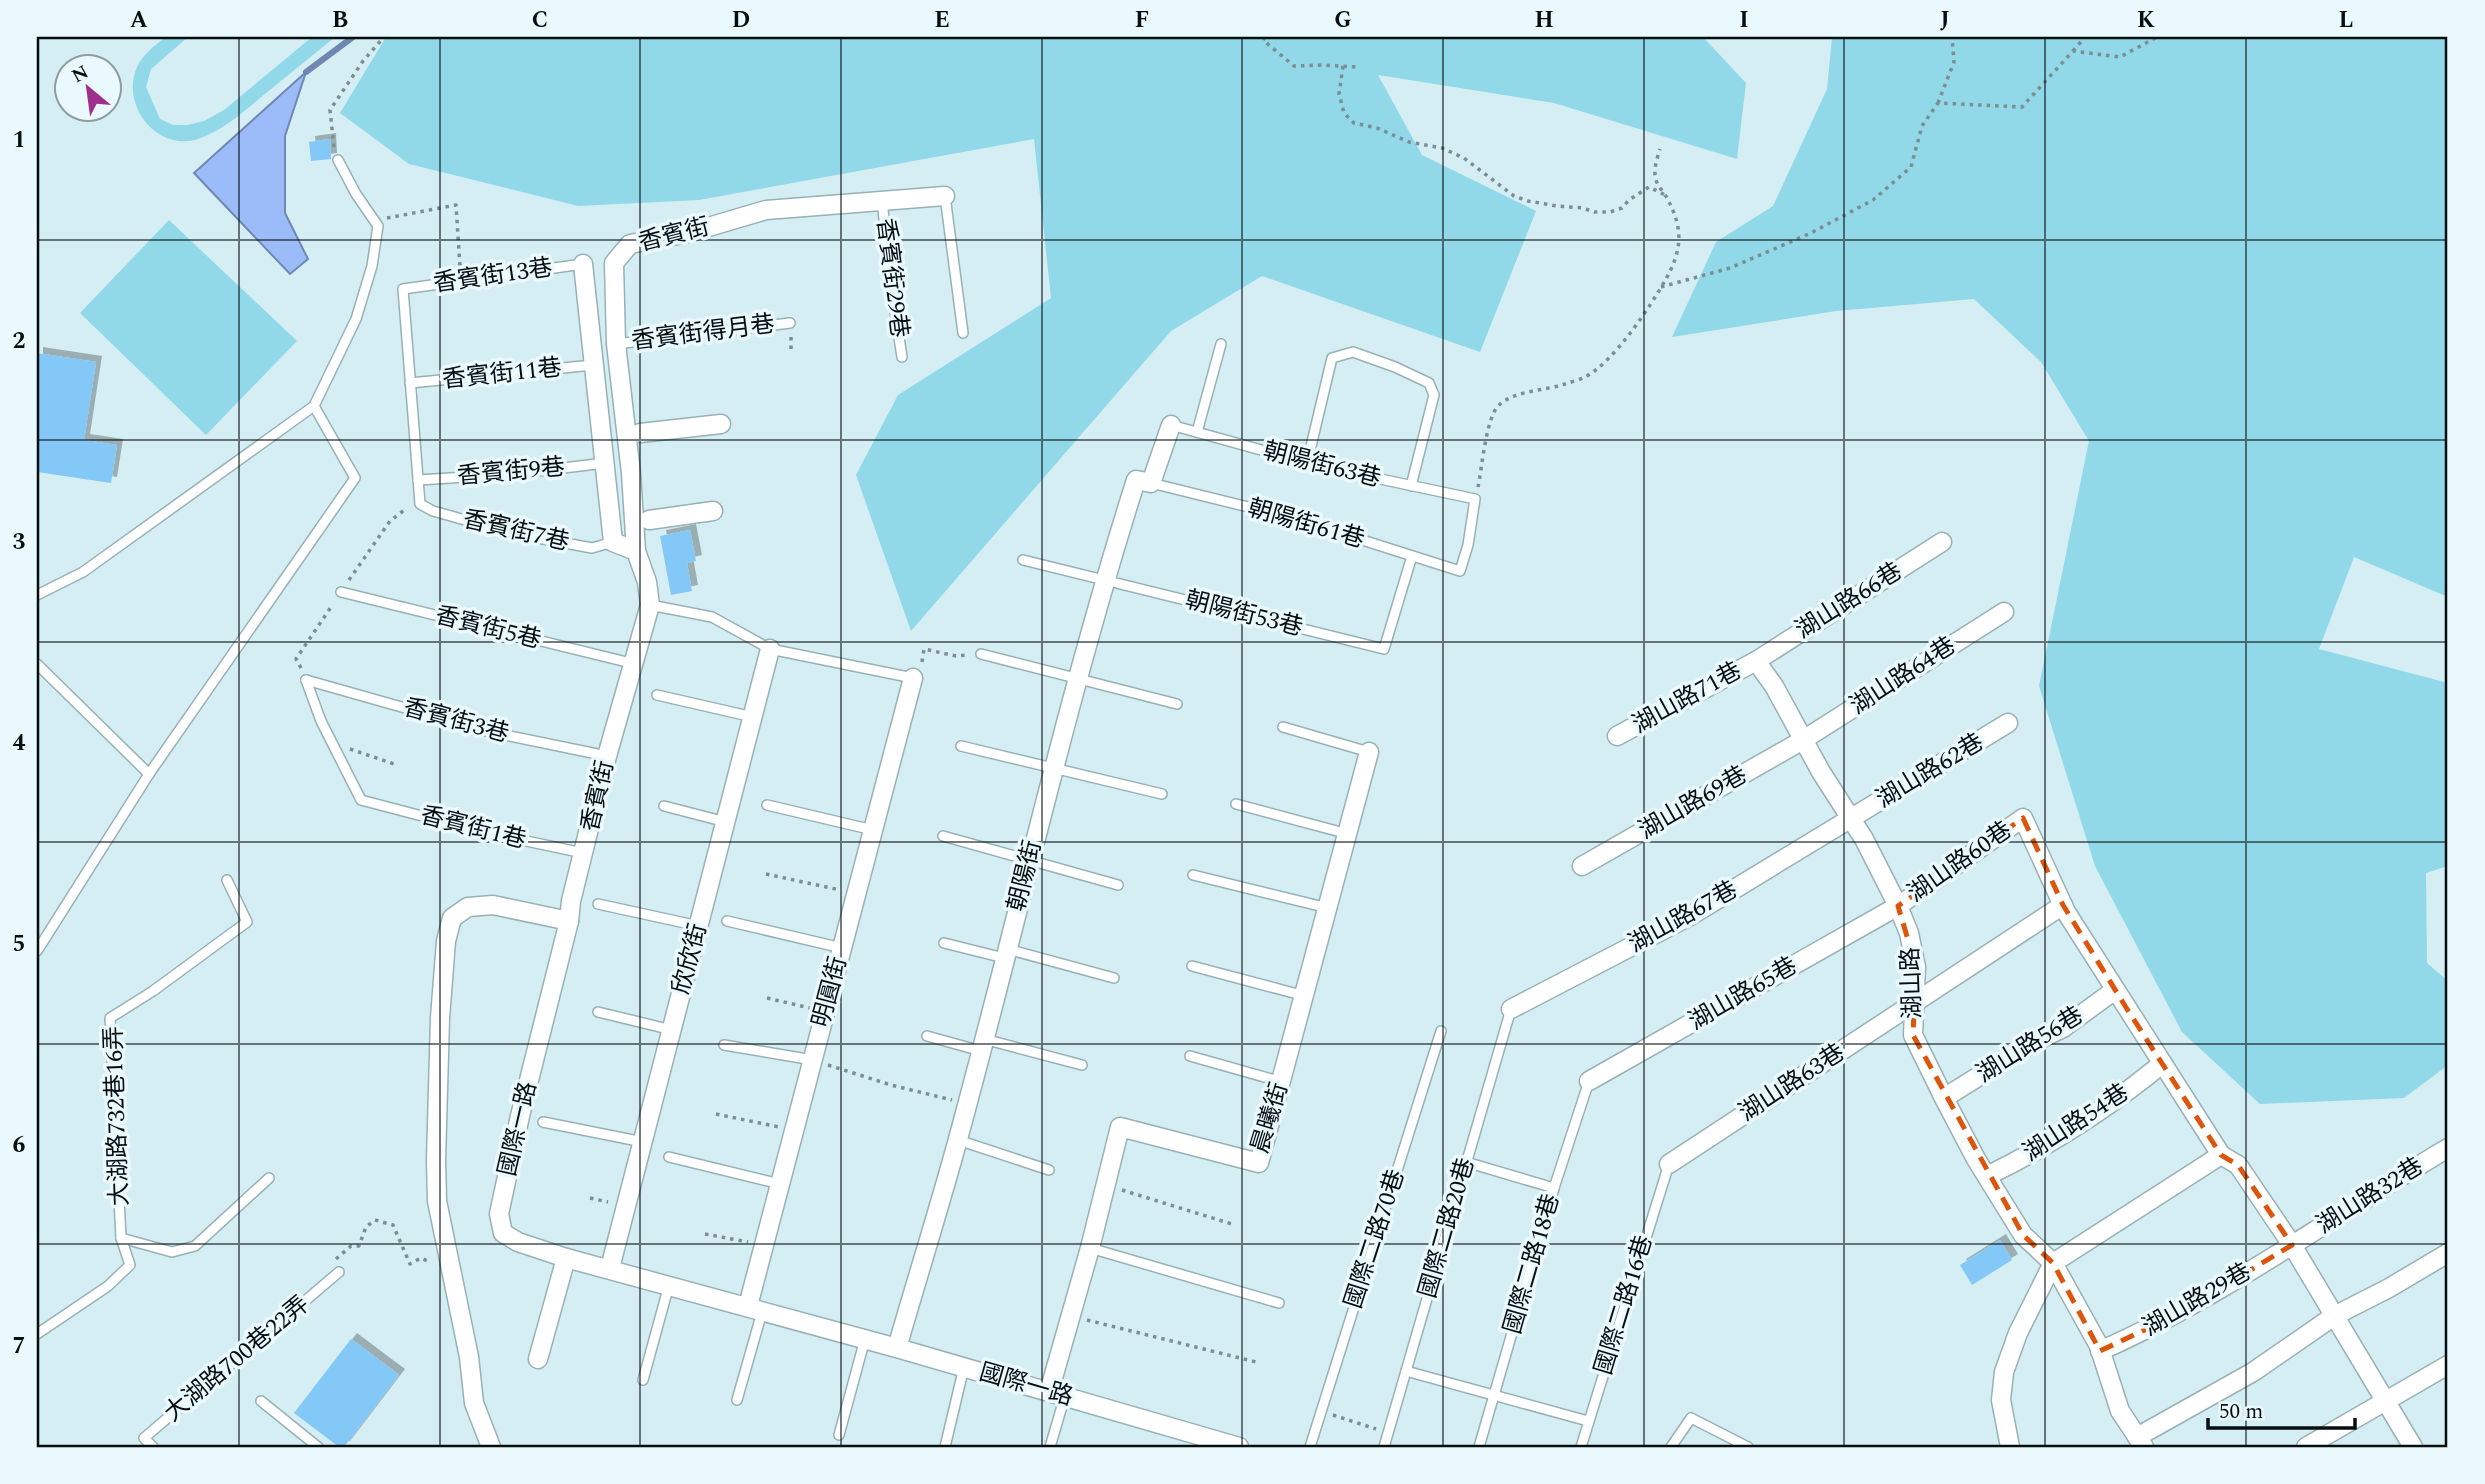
<svg xmlns="http://www.w3.org/2000/svg" width="2485" height="1484" font-family="Spectral,'Noto Sans TC',serif">
<style>
.green{fill:#91d8e9}
.water{fill:#9bbcf9;stroke:#6e88b3;stroke-width:2}
.lines{fill:none;stroke-linecap:round;stroke-linejoin:round}
.stream{stroke:#6e88b3;stroke-width:6}
.building{fill:#83c8f6;filter:url(#shadow)}
.service-casing{stroke:#98b1b7;stroke-width:12}
.minor-casing{stroke:#98b1b7;stroke-width:21}
.path{stroke:#7b8e92;stroke-width:3.5;stroke-dasharray:3.5 5;stroke-linecap:butt}
.service{stroke:#fff;stroke-width:9}
.minor{stroke:#fff;stroke-width:18}
.marked{fill:none;stroke:#dd550c;stroke-width:5;stroke-dasharray:14 9;stroke-linejoin:round}
.grid{fill:none;stroke:#060e10;stroke-width:2;stroke-opacity:0.55}
.labels{text-anchor:middle;dominant-baseline:central;stroke-width:7;stroke-linejoin:round;paint-order:stroke}
.street-label{font-size:24px;fill:#060e10;stroke:#e9f9fd}
.neatline{fill:none;stroke:#060e10;stroke-width:2.5}
.grid-label{font-size:23px;text-anchor:middle;font-weight:bold;fill:#060e10}
</style>
<defs>
<filter id="shadow"><feDropShadow dx="6" dy="-6" stdDeviation="0" flood-color="#0004"/></filter>
</defs>
<rect width="100%" height="100%" fill="#d4eef4"/>
<!-- green -->
<g class="green">
<path d="M166,37H188L151,69L146,87L160,119L173,125H188L204,121L224,110L312,37H335C312,56 288,75 265,94C244,111 224,130 198,139C157,152 120,105 137,67C143,54 155,45 166,37Z"/>
<polygon points="386,37 1703,37 1746,83 1737,159 1554,103 1378,75 1422,155 1536,211 1480,352 1262,276 1171,331 911,631 856,475 898,395 1051,298 1034,139 699,200 578,206 409,164 340,113"/>
<polygon points="1832,37 2448,37 2448,597 2354,557 2319,649 2448,683 2448,866 2426,873 2427,963 2448,981 2448,1065 2404,1098 2260,1104 2182,1032 2095,866 2039,686 2089,441 2041,362 1974,299 1836,311 1672,337 1716,242 1773,206 1827,89"/>
<polygon points="169,220 297,341 206,435 80,313"/>
</g>
<!-- water -->
<polygon class="water" points="306,72 285,136 285,213 308,259 290,274 194,173"/>
<g class="lines">
<!-- stream -->
<polyline class="stream" points="306,72 353,37"/>
</g>
<!-- building -->
<g class="building">
<polygon points="330,139 331,159 311,161 309,142"/>
<polygon points="37,353 96,362 84,440 117,445 111,483 37,472"/>
<polygon points="690,530 696,561 687,563 692,591 671,595 660,536"/>
<polygon points="2000,1240 2012,1260 1972,1285 1960,1265"/>
<polygon points="351,1339 399,1375 344,1447 339,1447 294,1413"/>
</g>
<g class="lines">
<defs>
<g id="service">
<polyline points="945,196 963,333"/>
<polyline points="882,200 891,285 902,357"/>
<polyline points="583,264 403,289 420,504 433,511 511,533 592,548 613,542"/>
<polyline points="616,344 790,323"/>
<polyline points="410,383 593,365"/>
<polyline points="1197,432 1221,344"/>
<polyline points="1307,463 1332,358 1353,352 1395,367 1429,383 1434,395 1411,486"/>
<polyline points="418,480 513,474 605,463"/>
<polyline points="1151,483 1293,518 1460,571 1468,545 1475,499 1319,466 1171,425"/>
<polyline points="1023,560 1384,649 1412,556"/>
<polyline points="341,592 635,664"/>
<polyline points="37,595 83,572 314,406"/>
<polyline points="650,605 712,617 770,649 913,678"/>
<polyline points="981,654 1177,704"/>
<polyline points="37,664 149,774"/>
<polyline points="306,680 321,721 361,800 479,831 583,853"/>
<polyline points="306,680 490,732 607,756"/>
<polyline points="657,695 753,717"/>
<polyline points="1283,727 1369,752"/>
<polyline points="961,746 1162,794"/>
<polyline points="1236,804 1348,834"/>
<polyline points="767,805 873,830"/>
<polyline points="664,806 726,822"/>
<polyline points="943,836 1118,885"/>
<polyline points="1193,875 1328,908"/>
<polyline points="598,904 699,926"/>
<polyline points="727,921 842,948"/>
<polyline points="944,943 1004,958"/>
<polyline points="1007,949 1114,978"/>
<polyline points="37,951 149,774 355,478 314,406 356,319 372,266 378,226 356,194 338,160"/>
<polyline points="1192,966 1305,996"/>
<polyline points="598,1012 672,1030"/>
<polyline points="927,1036 981,1051"/>
<polyline points="984,1039 1082,1065"/>
<polyline points="724,1045 813,1060"/>
<polyline points="1190,1056 1282,1082"/>
<polyline points="543,1122 643,1142"/>
<polyline points="958,1140 1049,1170"/>
<polyline points="669,1157 780,1184"/>
<polyline points="1466,1162 1554,1188"/>
<polyline points="121,1238 172,1252 195,1246 269,1178"/>
<polyline points="1090,1248 1279,1303"/>
<polyline points="37,1334 108,1286 130,1265 121,1238 110,1018 153,991 247,922 227,880"/>
<polyline points="1406,1371 1588,1421"/>
<polyline points="643,1380 669,1285"/>
<polyline points="737,1400 762,1312"/>
<polyline points="261,1401 318,1447"/>
<polyline points="839,1435 865,1339"/>
<polyline points="153,1447 144,1438 339,1272"/>
<polyline points="945,1447 964,1367"/>
<polyline points="1050,1447 1065,1396"/>
<polyline points="1310,1447 1441,1031"/>
<polyline points="1384,1447 1511,1009"/>
<polyline points="1479,1447 1554,1188 1589,1081"/>
<polyline points="1581,1447 1669,1164"/>
<polyline points="1671,1447 1691,1418 1748,1447"/>
</g>
<g id="minor">
<polyline points="640,433 721,424"/>
<polyline points="649,520 713,511"/>
<polyline points="636,551 631,473 616,344 614,263 630,244 688,233 766,210 945,196"/>
<polyline points="1756,661 1774,686 1821,772 1864,839 1898,906 1909,933 1916,967 1913,1035 1944,1098 1976,1159 2023,1235 2053,1263 2099,1346 2120,1411 2144,1447"/>
<polyline points="1617,736 1756,661 1942,542"/>
<polyline points="1582,866 1803,740 2004,612"/>
<polyline points="569,921 571,901 607,756 650,605 647,582 636,551 613,542 583,264"/>
<polyline points="1511,1009 1690,916 2008,723"/>
<polyline points="1589,1081 1898,906 2023,818 2066,912 2221,1155 2238,1165 2292,1245 2413,1447"/>
<polyline points="1944,1098 2032,1043 2063,1028 2115,990"/>
<polyline points="1669,1164 2063,905"/>
<path d="M1987,1176C2049,1146 2108,1108 2162,1064"/>
<polyline points="610,1268 770,649"/>
<polyline points="748,1306 913,678"/>
<path d="M897,1348C917,1278 939,1209 958,1139C1018,919 1067,697 1136,480L1151,483L1171,425"/>
<path d="M2100,1351C2224,1296 2333,1216 2448,1148"/>
<polyline points="538,1359 566,1258"/>
<polyline points="1049,1392 1090,1248 1120,1127 1259,1163 1369,752"/>
<polyline points="2137,1437 2253,1372 2334,1316 2389,1288 2448,1253"/>
<polyline points="491,1447 474,1403 469,1357 437,1201 436,1160 440,1018 446,941 452,918 468,907 493,905 569,921 520,1116 499,1214 503,1233 518,1242 566,1258 897,1348 1239,1447"/>
<polyline points="2010,1447 2001,1400 2004,1372 2018,1333 2053,1263 2221,1155"/>
<polyline points="2306,1447 2448,1365"/>
</g>
</defs>
<!-- service casing -->
<use href="#service" class="service-casing"/>
<!-- minor casing -->
<use href="#minor" class="minor-casing"/>
<!-- path -->
<g class="path">
<polyline points="1265,37 1263,40 1294,66 1322,65 1356,67"/>
<polyline points="2168,37 2207,37"/>
<polyline points="2073,51 2085,37"/>
<polyline points="1343,66 1339,94 1344,113 1354,123 1377,128 1409,142 1442,148 1464,158 1514,196 1528,201 1557,206 1583,208 1594,212 1610,212 1622,208 1629,200 1649,187 1665,195"/>
<polyline points="1938,103 1954,62 1952,37"/>
<polyline points="334,147 330,110 363,61 384,37"/>
<polyline points="387,218 456,205 460,267"/>
<polyline points="1661,287 1730,268 1811,233 1873,200 1911,167 1922,126 1938,103 2022,107 2073,51 2120,57 2157,37"/>
<polyline points="791,337 791,353"/>
<path d="M1478,487C1482,468 1486,417 1499,405C1516,390 1544,391 1565,384C1571,382 1579,380 1585,377C1614,362 1650,307 1666,279C1683,248 1683,228 1667,198C1664,192 1658,187 1656,180C1653,170 1657,159 1660,149"/>
<polyline points="349,580 390,521 407,508"/>
<polyline points="922,662 924,649 956,656 969,655"/>
<polyline points="301,668 296,659 333,604"/>
<polyline points="350,749 397,765"/>
<polyline points="766,874 840,890"/>
<polyline points="767,998 810,1008"/>
<polyline points="828,1065 891,1085 952,1100"/>
<polyline points="716,1114 779,1127"/>
<polyline points="1122,1190 1235,1225"/>
<polyline points="590,1198 608,1202"/>
<polyline points="705,1234 748,1242"/>
<polyline points="336,1259 351,1246 359,1246 366,1227 375,1220 393,1225 410,1264 421,1258 430,1262"/>
<polyline points="1087,1320 1260,1363"/>
<polyline points="1333,1415 1376,1429"/>
</g>
<!-- service -->
<use href="#service" class="service"/>
<!-- minor -->
<use href="#minor" class="minor"/>
</g>
<!-- marked area -->
<path class="marked" d="M2023,818L2063,905L2127,1009L2221,1155L2238,1165L2292,1245L2174,1316L2100,1351L2053,1263L2023,1235L1913,1035L1916,967L1898,906Z"/>
<!-- grid -->
<path class="grid" d="M239,37V1447M440,37V1447M640,37V1447M841,37V1447M1042,37V1447M1242,37V1447M1443,37V1447M1644,37V1447M1844,37V1447M2045,37V1447M2246,37V1447M37,240H2448M37,440H2448M37,642H2448M37,842H2448M37,1044H2448M37,1244H2448"/>
<g class="labels">
<!-- street labels -->
<g class="street-label">
<text transform="translate(674 235) rotate(-14)">香賓街</text>
<text transform="translate(493 276) rotate(-8)">香賓街13巷</text>
<text transform="translate(892 278) rotate(83)">香賓街29巷</text>
<text transform="translate(703 333) rotate(-7)">香賓街得月巷</text>
<text transform="translate(502 374) rotate(-6)">香賓街11巷</text>
<text transform="translate(1322 465) rotate(14)">朝陽街63巷</text>
<text transform="translate(511 472) rotate(-5)">香賓街9巷</text>
<text transform="translate(1306 524) rotate(16)">朝陽街61巷</text>
<text transform="translate(516 531) rotate(13)">香賓街7巷</text>
<text transform="translate(1849 601) rotate(-32)">湖山路66巷</text>
<text transform="translate(1244 614) rotate(14)">朝陽街53巷</text>
<text transform="translate(488 628) rotate(14)">香賓街5巷</text>
<text transform="translate(1903 676) rotate(-33)">湖山路64巷</text>
<text transform="translate(1687 698) rotate(-29)">湖山路71巷</text>
<text transform="translate(456 721) rotate(15)">香賓街3巷</text>
<text transform="translate(1930 771) rotate(-31)">湖山路62巷</text>
<text transform="translate(598 796) rotate(-77)">香賓街</text>
<text transform="translate(1693 803) rotate(-30)">湖山路69巷</text>
<text transform="translate(473 828) rotate(14)">香賓街1巷</text>
<text transform="translate(1960 862) rotate(-35)">湖山路60巷</text>
<text transform="translate(1025 876) rotate(-76)">朝陽街</text>
<text transform="translate(1683 917) rotate(-29)">湖山路67巷</text>
<text transform="translate(690 959) rotate(-75)">欣欣街</text>
<text transform="translate(1912 983) rotate(-92)">湖山路</text>
<text transform="translate(830 992) rotate(-75)">明圓街</text>
<text transform="translate(1743 994) rotate(-30)">湖山路65巷</text>
<text transform="translate(2030 1045) rotate(-32)">湖山路56巷</text>
<text transform="translate(1792 1083) rotate(-33)">湖山路63巷</text>
<text transform="translate(117 1116) rotate(-92)">大湖路732巷16弄</text>
<text transform="translate(1270 1118) rotate(-73)">晨曦街</text>
<text transform="translate(2076 1123) rotate(-33)">湖山路54巷</text>
<text transform="translate(518 1129) rotate(-77)">國際一路</text>
<text transform="translate(2370 1196) rotate(-32)">湖山路32巷</text>
<text transform="translate(1447 1228) rotate(-74)">國際二路20巷</text>
<text transform="translate(1375 1239) rotate(-72)">國際二路70巷</text>
<text transform="translate(1532 1264) rotate(-74)">國際二路18巷</text>
<text transform="translate(2197 1300) rotate(-30)">湖山路29巷</text>
<text transform="translate(1624 1305) rotate(-73)">國際二路16巷</text>
<text transform="translate(237 1359) rotate(-40)">大湖路700巷22弄</text>
<text transform="translate(1026 1385) rotate(16)">國際一路</text>
</g>
</g>
<!-- border -->
<rect width="2485" height="1484" fill="none" stroke="#e9f9fd" stroke-width="77"/>
<!-- north arrow -->
<g transform="translate(88 88) rotate(331)"><circle r="33" fill="#e9f9fd" stroke="#8e9b9e" stroke-width="2"/>
<path d="M0-5L12 26L0 18L-12 26Z" fill="#9f2f8c"/>
<text y="-10" font-size="19" font-weight="bold" text-anchor="middle" fill="#060e10">N</text>
</g>
<!-- scale -->
<path d="M2208 1418v10h147v-10" fill="none" stroke="#060e10" stroke-width="3.5"/>
<text x="2219" y="1418" font-size="21" fill="#060e10" stroke="#e9f9fd" stroke-width="5" paint-order="stroke">50 m</text>
<rect x="38" y="38" width="2408" height="1408" class="neatline"/>
<g class="grid-label">
<text x="139" y="27">A</text>
<text x="340" y="27">B</text>
<text x="540" y="27">C</text>
<text x="741" y="27">D</text>
<text x="942" y="27">E</text>
<text x="1142" y="27">F</text>
<text x="1343" y="27">G</text>
<text x="1544" y="27">H</text>
<text x="1744" y="27">I</text>
<text x="1945" y="27">J</text>
<text x="2146" y="27">K</text>
<text x="2346" y="27">L</text>
<text x="19" y="147">1</text>
<text x="19" y="348">2</text>
<text x="19" y="549">3</text>
<text x="19" y="750">4</text>
<text x="19" y="951">5</text>
<text x="19" y="1152">6</text>
<text x="19" y="1353">7</text>
</g>
</svg>
